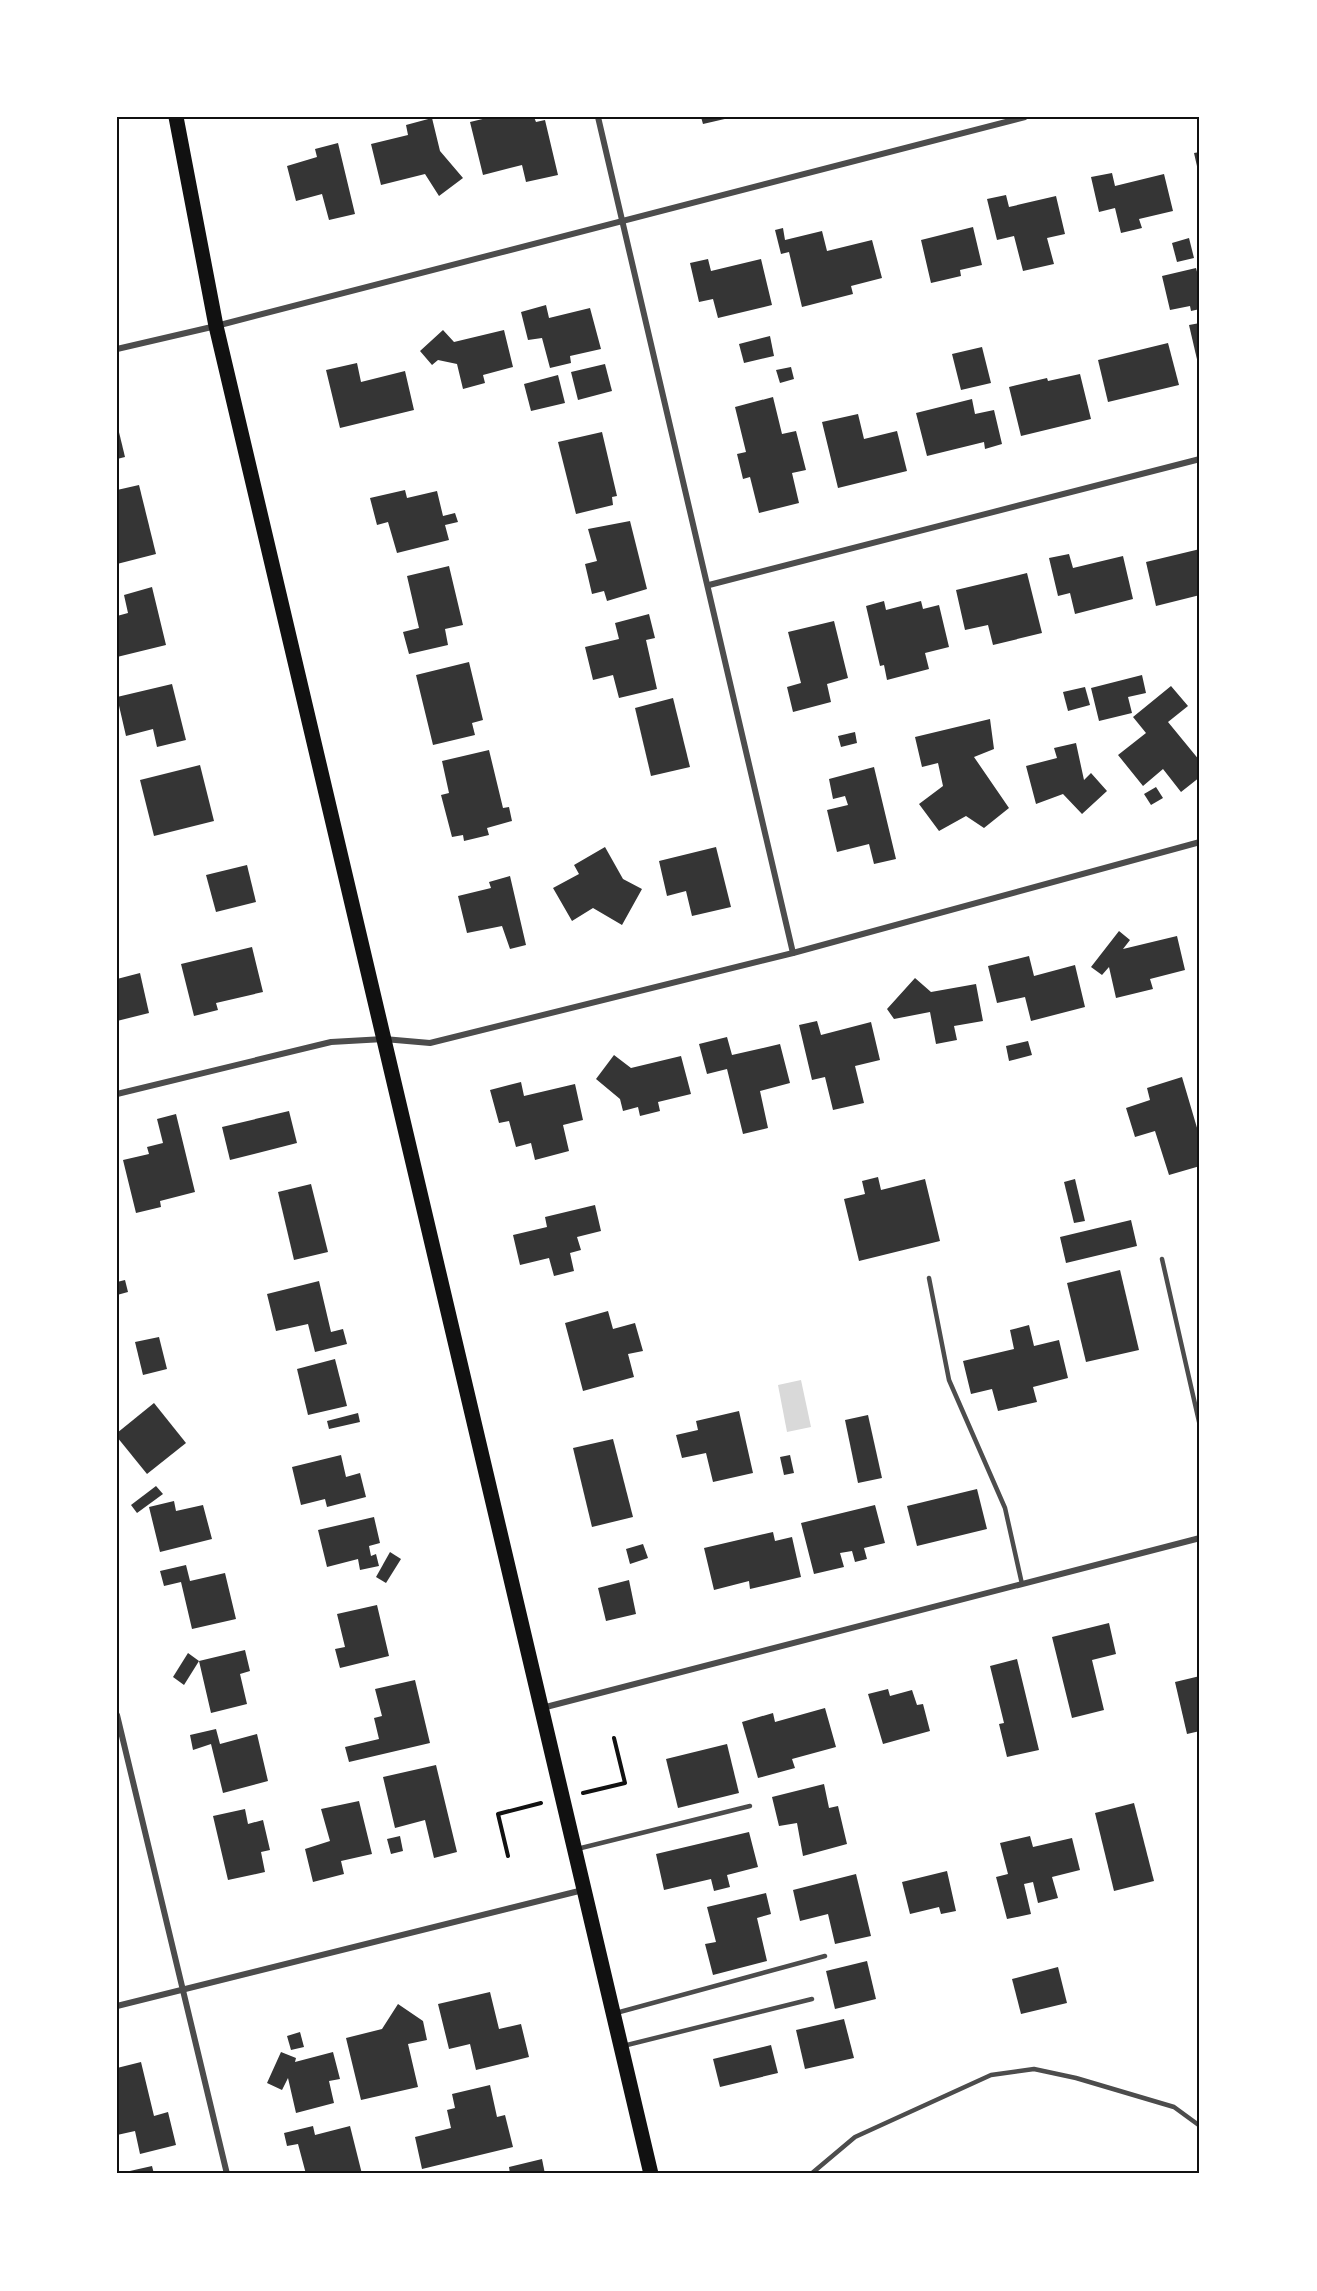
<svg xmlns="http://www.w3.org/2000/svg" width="1317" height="2291" font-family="'DejaVu Sans',sans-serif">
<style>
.water{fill:#d9d9d9}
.building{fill:#353535}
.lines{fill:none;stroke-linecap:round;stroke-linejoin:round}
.path{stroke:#111;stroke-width:4}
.service{stroke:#4c4c4c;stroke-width:4.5}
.minor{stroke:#4c4c4c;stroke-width:6}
.primary{stroke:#111;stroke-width:15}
.neatline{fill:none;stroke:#111;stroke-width:2}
</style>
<rect width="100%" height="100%" fill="#fff"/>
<!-- water -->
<polygon class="water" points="801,1380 811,1427 787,1432 778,1385"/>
<!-- building -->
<g class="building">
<polygon points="491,117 534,117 536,122 545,120 558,175 526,182 522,165 483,175 470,122"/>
<polygon points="701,117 729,117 729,118 703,124"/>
<polygon points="432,118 440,151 463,178 439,196 425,174 381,185 371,144 408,135 406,125"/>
<polygon points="338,143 355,214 329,220 322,194 296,201 287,166 317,157 315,149"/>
<polygon points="1200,152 1200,175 1199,175 1194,153"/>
<polygon points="1112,173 1115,186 1164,174 1173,211 1139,219 1142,228 1121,233 1115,208 1099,212 1091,177"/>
<polygon points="1006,195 1009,207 1056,196 1065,234 1047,238 1054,264 1023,271 1014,236 997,240 987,199"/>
<polygon points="973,227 982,265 960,270 961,276 931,283 921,240"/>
<polygon points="783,228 785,240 822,231 827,251 872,240 882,278 851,286 853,294 802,307 789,252 781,254 775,230"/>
<polygon points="1189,238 1194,258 1177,262 1172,243"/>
<polygon points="708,259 711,271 761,259 772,305 718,318 713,299 699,302 690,263"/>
<polygon points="1196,268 1200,283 1200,309 1191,311 1190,306 1170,310 1162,276"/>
<polygon points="546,305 549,318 590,308 601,349 570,356 571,363 550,368 542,338 528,340 521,312"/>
<polygon points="1200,323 1200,368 1199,368 1189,325"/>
<polygon points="443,330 454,342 504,330 513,367 483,375 485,383 463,389 457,364 438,360 432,365 420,351"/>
<polygon points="770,336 774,356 744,363 739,344"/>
<polygon points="1168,343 1179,385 1108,402 1098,360"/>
<polygon points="982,347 991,383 961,390 952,354"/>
<polygon points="357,363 361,382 405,371 414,410 340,428 326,370"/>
<polygon points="605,364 612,391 578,400 571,372"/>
<polygon points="791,367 794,379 780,383 776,370"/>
<polygon points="1080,374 1091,419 1021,436 1009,387 1047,378 1048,381"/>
<polygon points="558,375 565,403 531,411 524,384"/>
<polygon points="773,397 782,434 796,431 806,470 792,473 799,503 759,513 750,477 743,479 737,454 746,452 735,407"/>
<polygon points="972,399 975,414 994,410 1002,444 985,449 984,442 927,456 916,413"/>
<polygon points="858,414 864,439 897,431 907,471 838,488 822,422"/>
<polygon points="118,428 125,457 117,459 117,429"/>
<polygon points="602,432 617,496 612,497 613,505 576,514 558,442"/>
<polygon points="139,485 156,554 117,564 117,490"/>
<polygon points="405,490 407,498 437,491 443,516 455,513 458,522 445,525 449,540 397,553 388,522 377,525 370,498"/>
<polygon points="630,521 647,589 607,601 604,591 592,594 585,564 597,561 588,529"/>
<polygon points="1200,549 1200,595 1156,606 1146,562"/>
<polygon points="1069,554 1073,568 1123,556 1133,599 1075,614 1070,593 1058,596 1049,558"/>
<polygon points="449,566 463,625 445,629 448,645 409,654 403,632 419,628 407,576"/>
<polygon points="1027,573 1042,633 993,645 988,625 965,630 956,590"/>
<polygon points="152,587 166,645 117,657 117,616 128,613 124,595"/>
<polygon points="884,601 886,610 921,601 923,609 939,605 949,647 925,653 929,669 887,680 884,665 880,666 866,606"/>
<polygon points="649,614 655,638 646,640 657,689 619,698 613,675 593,680 585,647 619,639 615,623"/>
<polygon points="834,621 848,678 827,684 831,702 793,712 787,687 801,683 788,632"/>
<polygon points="469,662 483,720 472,723 475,735 433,745 416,675"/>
<polygon points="1142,675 1146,693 1128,697 1132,713 1099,721 1091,688"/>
<polygon points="172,684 186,740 157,747 153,729 126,736 117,697"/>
<polygon points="1171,686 1188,706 1168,722 1200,761 1200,777 1181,792 1163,769 1143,786 1118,755 1146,733 1133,717"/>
<polygon points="1085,687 1090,705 1068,711 1063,692"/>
<polygon points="673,698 690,767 651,776 635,708"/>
<polygon points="990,719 994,749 974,757 1009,808 984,828 966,816 939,831 919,804 943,786 938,763 922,767 915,737"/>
<polygon points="855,732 857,743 841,747 838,736"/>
<polygon points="1076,743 1084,780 1091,773 1107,791 1082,814 1063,794 1036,804 1026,766 1057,758 1054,748"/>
<polygon points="489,750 503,808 509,807 512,821 487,828 489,835 464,841 463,835 452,837 441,795 449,793 442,761"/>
<polygon points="200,765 214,821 154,836 140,780"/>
<polygon points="874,767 896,859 874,864 869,844 837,852 827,810 848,805 845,796 833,799 829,779"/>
<polygon points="1156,787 1163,798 1151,805 1144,794"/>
<polygon points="605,847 623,879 642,889 622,925 593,908 572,921 553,888 579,874 574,865"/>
<polygon points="716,847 731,907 692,916 686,891 667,896 659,861"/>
<polygon points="247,865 256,902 216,912 206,875"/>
<polygon points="510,876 526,945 510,949 502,926 467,933 458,896 491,888 489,882"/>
<polygon points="1119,931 1130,940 1123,949 1177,936 1185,970 1150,979 1153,989 1116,998 1109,967 1102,975 1091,967"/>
<polygon points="252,947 263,992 216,1003 218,1010 194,1016 181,964"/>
<polygon points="1029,956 1034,976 1075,965 1085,1007 1031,1021 1025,997 997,1003 988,966"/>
<polygon points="140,973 149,1013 117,1021 117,979"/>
<polygon points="915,978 931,992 976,984 983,1021 954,1026 957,1040 936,1044 930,1012 894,1019 887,1009"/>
<polygon points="817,1021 821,1035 871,1022 880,1060 855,1066 864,1103 833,1110 825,1077 812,1080 799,1025"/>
<polygon points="727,1037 732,1055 780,1044 790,1083 760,1091 768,1128 743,1134 727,1069 707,1074 699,1044"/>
<polygon points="1028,1041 1032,1055 1009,1061 1006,1046"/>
<polygon points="614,1055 631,1068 681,1056 691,1094 658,1102 660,1111 640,1116 638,1107 623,1111 620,1099 596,1079"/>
<polygon points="1182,1077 1200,1138 1200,1166 1169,1175 1155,1131 1135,1137 1126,1108 1150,1100 1147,1088"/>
<polygon points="521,1082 524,1096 575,1084 583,1120 563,1125 569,1151 535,1160 531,1143 516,1147 509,1121 499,1123 490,1090"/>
<polygon points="289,1111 297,1143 230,1160 222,1127"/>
<polygon points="176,1114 195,1192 160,1201 161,1207 136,1213 123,1160 149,1154 147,1147 163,1143 157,1119"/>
<polygon points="878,1177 881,1190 925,1179 940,1241 859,1261 844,1199 865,1194 862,1181"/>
<polygon points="1075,1179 1085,1221 1074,1223 1064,1182"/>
<polygon points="311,1184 328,1252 294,1260 278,1192"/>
<polygon points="595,1205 601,1231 577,1237 581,1250 570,1253 574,1271 554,1276 549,1258 520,1265 513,1235 547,1227 545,1217"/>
<polygon points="1131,1220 1137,1246 1066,1263 1060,1237"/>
<polygon points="1120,1270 1139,1350 1086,1362 1067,1283"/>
<polygon points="125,1280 128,1292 117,1295 117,1282"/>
<polygon points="319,1281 331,1332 343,1329 347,1344 315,1352 308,1324 276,1331 267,1294"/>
<polygon points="608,1311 613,1329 635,1323 643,1351 628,1354 634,1377 583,1391 565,1323"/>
<polygon points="1029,1325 1034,1346 1059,1340 1068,1378 1033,1387 1037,1402 998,1411 992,1389 971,1394 963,1361 1014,1349 1010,1330"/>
<polygon points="159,1337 167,1369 143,1375 135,1342"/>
<polygon points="335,1359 347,1406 308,1415 297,1369"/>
<polygon points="154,1403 186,1443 147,1474 117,1437 117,1433"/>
<polygon points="739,1411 753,1473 713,1482 706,1453 682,1458 676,1435 698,1430 696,1421"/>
<polygon points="358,1413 360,1422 329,1429 327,1421"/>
<polygon points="868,1415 882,1478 858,1483 845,1420"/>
<polygon points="613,1439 633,1517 592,1527 573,1448"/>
<polygon points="341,1455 346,1477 360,1473 366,1497 327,1507 325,1499 301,1505 292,1467"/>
<polygon points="790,1455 794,1473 784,1475 780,1457"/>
<polygon points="156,1486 163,1494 137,1513 131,1505"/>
<polygon points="977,1489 987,1529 917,1546 907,1506"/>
<polygon points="174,1501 176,1511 203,1505 212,1539 160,1552 149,1507"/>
<polygon points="875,1505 885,1543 864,1548 867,1559 855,1562 852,1551 840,1553 844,1567 814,1574 801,1523"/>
<polygon points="374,1517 380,1543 369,1546 371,1556 376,1554 379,1566 360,1570 358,1559 327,1567 318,1530"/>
<polygon points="773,1532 775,1541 792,1537 801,1577 750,1589 749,1581 714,1590 704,1548"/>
<polygon points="643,1544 648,1558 630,1564 626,1549"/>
<polygon points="390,1552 401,1559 386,1583 376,1577"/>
<polygon points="186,1565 190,1581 225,1573 236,1619 192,1629 181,1582 164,1586 160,1571"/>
<polygon points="629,1580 636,1614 606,1621 598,1588"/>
<polygon points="377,1605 389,1656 340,1668 335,1649 345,1647 337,1614"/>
<polygon points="1109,1623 1116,1654 1092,1660 1104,1710 1072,1718 1052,1637"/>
<polygon points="245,1650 250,1671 240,1674 247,1704 211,1713 199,1661 184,1685 173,1677 188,1653 199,1661"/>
<polygon points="1017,1659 1039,1750 1007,1757 999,1724 1004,1723 990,1666"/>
<polygon points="1200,1676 1200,1731 1187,1734 1175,1682"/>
<polygon points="415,1680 430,1743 349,1762 345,1747 379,1739 374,1718 382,1716 375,1689"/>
<polygon points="888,1689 890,1696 912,1690 917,1705 923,1704 930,1731 883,1744 868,1694"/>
<polygon points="825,1708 836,1747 792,1759 795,1768 758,1778 742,1722 773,1713 775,1722"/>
<polygon points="216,1729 220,1744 257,1734 268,1781 223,1793 211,1744 193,1750 190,1735"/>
<polygon points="727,1744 739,1793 678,1808 666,1759"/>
<polygon points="436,1765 457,1852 434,1858 425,1820 395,1828 383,1777"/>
<polygon points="824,1784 829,1808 838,1806 847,1844 803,1856 797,1823 779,1826 772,1797"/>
<polygon points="359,1801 372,1854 341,1861 344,1874 313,1882 305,1849 330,1841 321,1809"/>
<polygon points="1134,1803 1154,1881 1114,1891 1095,1813"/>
<polygon points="245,1809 248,1824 263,1820 270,1850 261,1852 265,1872 228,1880 213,1816"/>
<polygon points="749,1832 758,1867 727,1875 730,1887 714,1891 711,1879 664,1890 656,1854"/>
<polygon points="400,1836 403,1851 391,1854 387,1839"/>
<polygon points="1030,1836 1033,1847 1072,1838 1080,1870 1052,1877 1058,1898 1038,1903 1033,1882 1024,1884 1031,1914 1007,1919 996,1877 1008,1874 1000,1843"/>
<polygon points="947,1871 956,1911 941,1914 939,1907 910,1914 902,1882"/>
<polygon points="856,1874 871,1936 835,1944 828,1914 800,1921 793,1890"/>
<polygon points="766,1893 771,1914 757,1918 767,1961 713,1975 705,1944 716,1942 707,1907"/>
<polygon points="867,1961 876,1999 835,2009 826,1971"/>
<polygon points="1058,1967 1067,2003 1021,2014 1012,1979"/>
<polygon points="490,1992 499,2029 521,2024 529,2057 476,2070 470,2044 449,2049 438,2004"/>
<polygon points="398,2004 423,2021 427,2040 408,2044 418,2087 361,2100 346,2038 382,2029"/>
<polygon points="844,2019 854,2058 805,2069 796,2030"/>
<polygon points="300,2032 304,2047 291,2050 287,2036"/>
<polygon points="771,2045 778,2073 720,2087 713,2059"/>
<polygon points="281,2052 296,2058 295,2062 333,2052 340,2079 329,2081 334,2103 296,2113 288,2078 282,2090 267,2083"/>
<polygon points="141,2062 154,2116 168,2112 176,2145 140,2154 135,2131 117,2135 117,2068"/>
<polygon points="490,2085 497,2117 505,2115 513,2147 422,2169 415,2137 451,2128 447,2110 455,2108 452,2094"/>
<polygon points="313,2126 315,2135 350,2126 362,2174 306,2174 298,2144 287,2146 284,2133"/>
<polygon points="542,2159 545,2174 510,2174 509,2167"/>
<polygon points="152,2166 154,2174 121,2174 121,2173"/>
</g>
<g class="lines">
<!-- path -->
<g class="path">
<polyline points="583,1793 625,1783 614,1738"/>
<polyline points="508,1856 498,1814 541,1803"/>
</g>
<!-- service -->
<g class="service">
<polyline points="1162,1259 1200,1426"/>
<polyline points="929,1278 949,1380 1005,1508 1022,1584"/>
<polyline points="577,1849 750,1806"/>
<polyline points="616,2013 825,1956"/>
<polyline points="623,2046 812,1999"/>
<polyline points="811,2174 855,2137 991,2075 1034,2069 1076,2078 1174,2107 1200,2126"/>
<polyline points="1198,2174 1200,2173"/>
</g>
<!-- minor -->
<g class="minor">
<polyline points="598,117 793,953"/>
<polyline points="117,349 216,326 1025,117"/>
<polyline points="709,585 1200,459"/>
<polyline points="117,1094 331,1042 384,1039 430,1043 793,953 1200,842"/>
<polyline points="542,1708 1200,1538"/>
<polyline points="117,1715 227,2174"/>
<polyline points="117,2006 583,1890"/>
</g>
<!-- primary -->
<polyline class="primary" points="176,117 216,326 651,2174"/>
</g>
<!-- border -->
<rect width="1317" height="2291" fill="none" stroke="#ffffff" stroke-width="237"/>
<rect x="118" y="118" width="1080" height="2054" class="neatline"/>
</svg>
